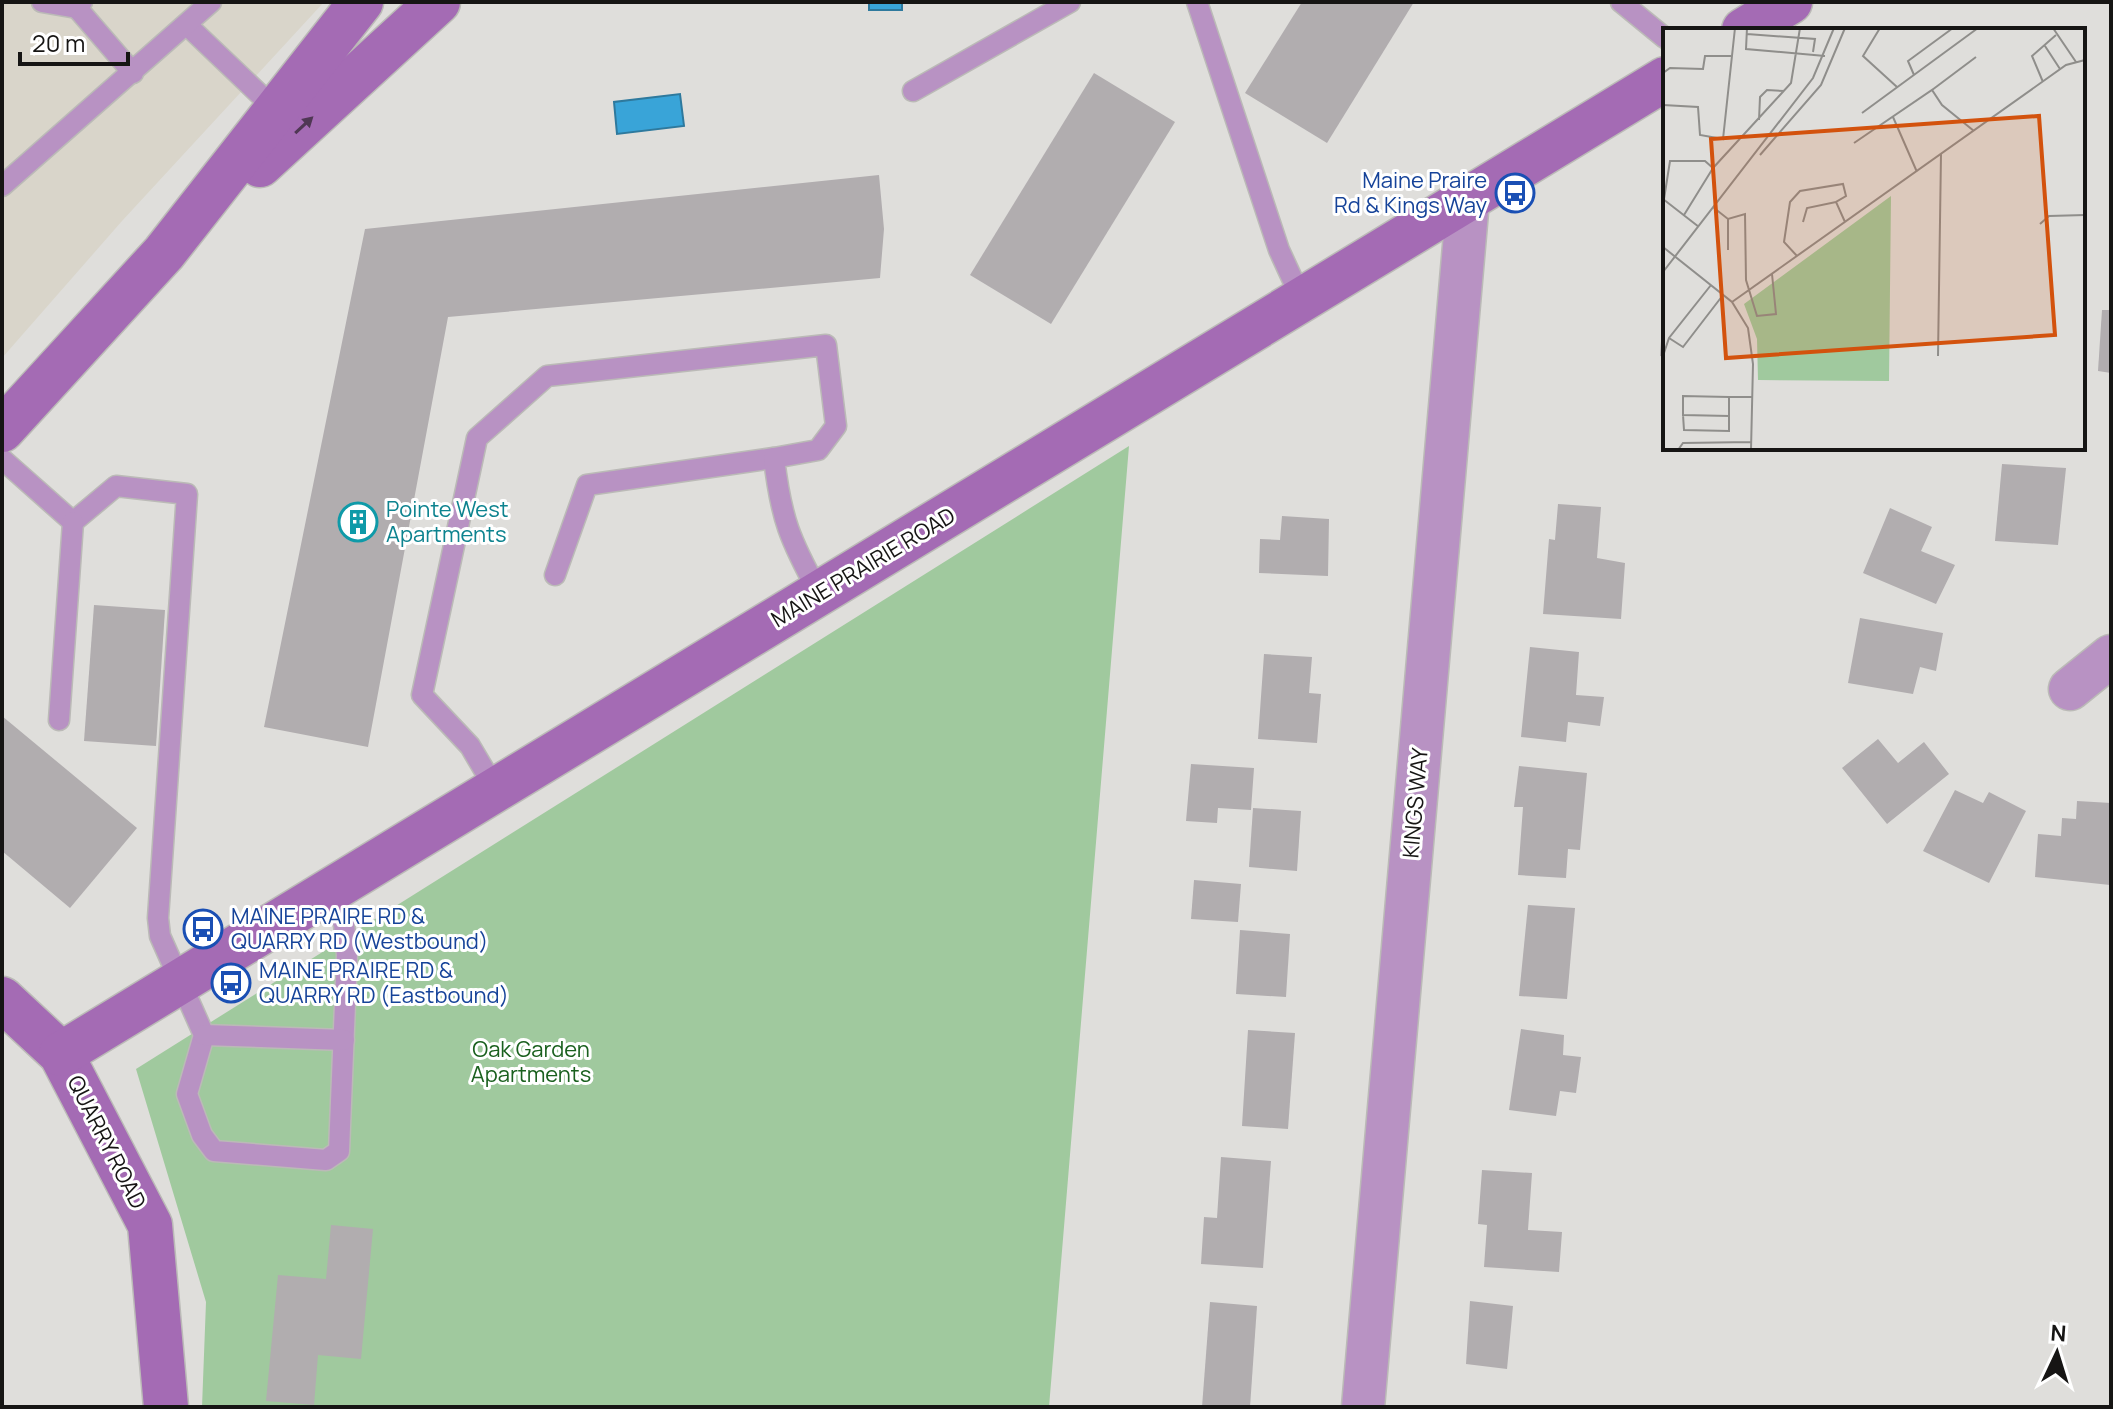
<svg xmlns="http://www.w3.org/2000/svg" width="2113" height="1409" font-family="Manrope,sans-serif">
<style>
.built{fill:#d9d5ca}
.green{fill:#a0c99e}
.water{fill:#39a4d8;stroke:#2e799d;stroke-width:2}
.building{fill:#b1adaf}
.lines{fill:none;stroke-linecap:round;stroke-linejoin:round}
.lane-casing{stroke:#bbbab7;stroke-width:23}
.street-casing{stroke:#bbbab7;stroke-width:45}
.secondary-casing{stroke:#bbbab7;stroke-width:47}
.lane{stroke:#b892c3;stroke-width:20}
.street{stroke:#b892c3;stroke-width:42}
.secondary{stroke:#a46bb4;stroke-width:44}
.oneway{fill:#4f3754}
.labels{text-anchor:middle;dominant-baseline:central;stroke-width:6;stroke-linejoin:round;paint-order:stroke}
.transit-label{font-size:22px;fill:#164399;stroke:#fff;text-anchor:start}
.culture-label{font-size:22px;fill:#0d838f;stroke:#fff;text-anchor:start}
.street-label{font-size:22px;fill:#161514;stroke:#fff}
.park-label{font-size:22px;fill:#1a601e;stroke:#fff}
.inset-road{fill:none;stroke:#8f8e8b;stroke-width:2}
.view{fill:#d3520d;fill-opacity:0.15;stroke:#d3520d;stroke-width:4}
.inset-edge{fill:none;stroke:#161514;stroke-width:4}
</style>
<rect width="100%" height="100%" fill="#dfdedb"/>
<!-- built -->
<polygon class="built" points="2,2 324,2 122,221 2,358"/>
<!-- green -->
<polygon class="green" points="1129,446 1049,1407 202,1407 206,1302 136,1069"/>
<!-- water -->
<g class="water">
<rect x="869" y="2" width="33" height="8"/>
<polygon points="680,94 684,126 617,134 614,102"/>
</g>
<!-- building -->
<g class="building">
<polygon points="1302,2 1414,2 1327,143 1245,93"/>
<polygon points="1094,73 1175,122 1051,324 970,275"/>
<polygon points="879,175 884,229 880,278 448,317 368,747 264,727 365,229"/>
<polygon points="2102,310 2111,310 2111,373 2098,371"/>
<polygon points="1663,311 1665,311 1665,357 1660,356"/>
<polygon points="2002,464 2066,468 2058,545 1995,541"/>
<polygon points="1558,504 1601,507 1597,558 1625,563 1621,619 1543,614 1549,539 1555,540"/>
<polygon points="1890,508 1932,527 1921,551 1955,565 1936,604 1863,573"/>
<polygon points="1282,516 1329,519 1328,576 1259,573 1260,539 1280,540"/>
<polygon points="94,605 165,610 156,746 84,741"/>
<polygon points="1860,618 1943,633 1936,671 1920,667 1913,694 1848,683"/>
<polygon points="1530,647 1579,652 1576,695 1604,697 1600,726 1568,722 1566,742 1521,737"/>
<polygon points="1264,654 1312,657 1309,693 1321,694 1317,743 1258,739"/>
<polygon points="2,716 137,828 70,908 2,851"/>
<polygon points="1878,739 1898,763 1924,742 1949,774 1887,824 1842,768"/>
<polygon points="1191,764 1254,768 1251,810 1218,808 1217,823 1186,821"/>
<polygon points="1519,766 1587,773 1580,850 1568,849 1566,878 1518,875 1523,807 1514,807"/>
<polygon points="1955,790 1983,803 1989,792 2026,811 1989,883 1923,851"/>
<polygon points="2077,801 2111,803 2110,885 2035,877 2038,834 2061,836 2062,818 2076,819"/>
<polygon points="1253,808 1301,811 1297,871 1249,867"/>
<polygon points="1194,880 1241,884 1238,922 1191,919"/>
<polygon points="1528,905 1575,908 1567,999 1519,996"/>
<polygon points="1240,930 1290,934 1286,997 1236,994"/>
<polygon points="1521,1029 1564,1035 1563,1055 1581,1057 1576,1093 1560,1091 1556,1116 1509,1110"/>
<polygon points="1248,1030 1295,1033 1288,1129 1242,1126"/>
<polygon points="1221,1157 1271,1161 1263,1268 1201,1264 1204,1217 1217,1218"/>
<polygon points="1482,1170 1532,1173 1528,1230 1562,1232 1559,1272 1484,1267 1487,1225 1478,1224"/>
<polygon points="331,1225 373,1229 361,1359 318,1355 314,1405 266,1401 278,1275 326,1279"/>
<polygon points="1470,1301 1513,1306 1507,1369 1466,1364"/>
<polygon points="1210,1302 1257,1306 1250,1407 1202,1407"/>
</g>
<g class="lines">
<defs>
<g id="lane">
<polyline points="42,2 77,8 82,2"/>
<polyline points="1197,2 1279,250 1302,300"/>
<polyline points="1621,2 1665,38"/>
<polyline points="77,8 133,73"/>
<polyline points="188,26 276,110"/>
<polyline points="913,91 1070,2"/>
<polyline points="2,186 211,2"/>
<polyline points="2,459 73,522 116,486 187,494 158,918 160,936 204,1035 187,1094 202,1135 214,1151 326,1160 339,1151 347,955 344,924 330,891"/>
<polyline points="555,575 587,485 774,458"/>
<polyline points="59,720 73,522"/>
<path d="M496,790L470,746L422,695L477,438L547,376L826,345L836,426L818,450L774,458C781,519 790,540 819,593"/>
<polyline points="204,1035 344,1040"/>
</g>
<g id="street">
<polyline points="2070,689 2111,656"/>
<polyline points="1363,1407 1468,200"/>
</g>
<g id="secondary">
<polyline points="1744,30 1790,2"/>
<polyline points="260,165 438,2"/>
<polyline points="2,430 164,253 361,2"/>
<polyline points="2,999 61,1054 150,1225 166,1407"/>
<polyline points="61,1054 1665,79"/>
</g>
</defs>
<!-- lane casing -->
<use href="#lane" class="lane-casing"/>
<!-- street casing -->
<use href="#street" class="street-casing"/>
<!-- secondary casing -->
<use href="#secondary" class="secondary-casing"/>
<!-- lane -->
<use href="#lane" class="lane"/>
<!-- street -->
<use href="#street" class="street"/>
<!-- secondary -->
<use href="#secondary" class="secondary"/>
</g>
<!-- one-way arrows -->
<defs><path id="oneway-solid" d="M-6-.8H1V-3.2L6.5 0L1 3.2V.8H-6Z" transform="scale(2)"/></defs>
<use class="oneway" href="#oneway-solid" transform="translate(304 125) rotate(-43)"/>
<!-- icons -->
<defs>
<symbol id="bus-ring" viewBox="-11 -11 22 22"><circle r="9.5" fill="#fff" stroke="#1a4fb4" stroke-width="1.5"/><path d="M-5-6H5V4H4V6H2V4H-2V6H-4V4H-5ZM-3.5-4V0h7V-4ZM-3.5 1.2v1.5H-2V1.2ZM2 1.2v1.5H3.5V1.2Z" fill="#1a4fb4"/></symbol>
<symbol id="building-ring" viewBox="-11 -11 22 22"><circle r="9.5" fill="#fff" stroke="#0f9aa8" stroke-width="1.5"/><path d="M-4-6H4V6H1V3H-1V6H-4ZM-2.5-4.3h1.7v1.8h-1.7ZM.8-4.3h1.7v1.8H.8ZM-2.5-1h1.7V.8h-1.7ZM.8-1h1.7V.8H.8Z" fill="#0f9aa8"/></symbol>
</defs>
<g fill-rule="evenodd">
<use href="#bus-ring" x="1493" y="171" width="44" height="44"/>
<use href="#building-ring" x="336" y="500" width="44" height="44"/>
<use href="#bus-ring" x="181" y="907" width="44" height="44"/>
<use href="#bus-ring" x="209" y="961" width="44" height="44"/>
</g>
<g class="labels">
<!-- transit labels -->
<g class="transit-label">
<text x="1487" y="180" text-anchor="end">Maine Praire<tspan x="1487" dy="25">Rd &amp; Kings Way</tspan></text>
<text x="231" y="916">MAINE PRAIRE RD &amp;<tspan x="231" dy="25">QUARRY RD (Westbound)</tspan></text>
<text x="259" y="970">MAINE PRAIRE RD &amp;<tspan x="259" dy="25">QUARRY RD (Eastbound)</tspan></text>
</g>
<!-- culture labels -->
<g class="culture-label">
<text x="386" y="509">Pointe West<tspan x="386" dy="25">Apartments</tspan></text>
</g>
<!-- street labels -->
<g class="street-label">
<text transform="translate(863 567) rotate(-31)">MAINE PRAIRIE ROAD</text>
<text transform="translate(1415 803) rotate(-85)">KINGS WAY</text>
<text transform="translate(107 1142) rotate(63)">QUARRY ROAD</text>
</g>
<!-- park labels -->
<g class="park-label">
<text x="531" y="1049">Oak Garden<tspan x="531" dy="25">Apartments</tspan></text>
</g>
</g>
<!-- overview -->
<g transform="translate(1663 28)">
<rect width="422" height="422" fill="#dfdedb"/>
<path d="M228,168L226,353L95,352L94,311L81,276Z" fill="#a0c99e"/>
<path class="inset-road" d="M84,0L83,21L162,28M217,0L200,28L234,59M390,0L413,34M84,6L152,11L150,24M382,18L397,41M251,47L245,33L290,0M0,54V45L7,40L40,41L42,28H68M380,54L369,28L393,7M269,62L313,29M0,77L35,79L37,107L60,111L72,0M199,85L315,0M230,89L254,144M96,92L97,69L104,62L121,63M191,115L269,62L279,77L311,103M97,127L158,57L182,0M0,171L36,199M1,171L7,133H42L50,140L128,55L137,0M51,180L65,191L82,186L83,252L94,288L113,286L109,246M21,187L50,140M65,191V222M140,194L144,180L173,174M377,196L386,188L422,187M0,219L69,274L85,300L90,336L88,422M134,228L121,214L127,174L137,163L180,156L183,168L173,174L182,194M0,244L150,50L171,0M69,274L403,37L422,32M6,310L20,319L60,267M0,328L6,310L48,257M275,328L278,126M66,369V388L20,387V368L66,369H89M20,387L21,402L66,403V388M15,422L20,415L88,414"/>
<path class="view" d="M376,88L392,307L63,330L48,111Z"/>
<rect width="422" height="422" class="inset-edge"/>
</g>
<!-- border -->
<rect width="2113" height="1409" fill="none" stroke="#161514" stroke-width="8"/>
<!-- north arrow -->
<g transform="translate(2057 1353) rotate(4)" stroke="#ffffff" stroke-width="6" paint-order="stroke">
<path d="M0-6L14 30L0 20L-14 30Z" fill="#161514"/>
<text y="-12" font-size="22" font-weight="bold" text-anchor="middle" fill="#161514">N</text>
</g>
<!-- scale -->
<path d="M20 52v12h108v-12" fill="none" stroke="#161514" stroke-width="4"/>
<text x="32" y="52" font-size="24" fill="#161514" stroke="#ffffff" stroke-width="6" paint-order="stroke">20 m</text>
</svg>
